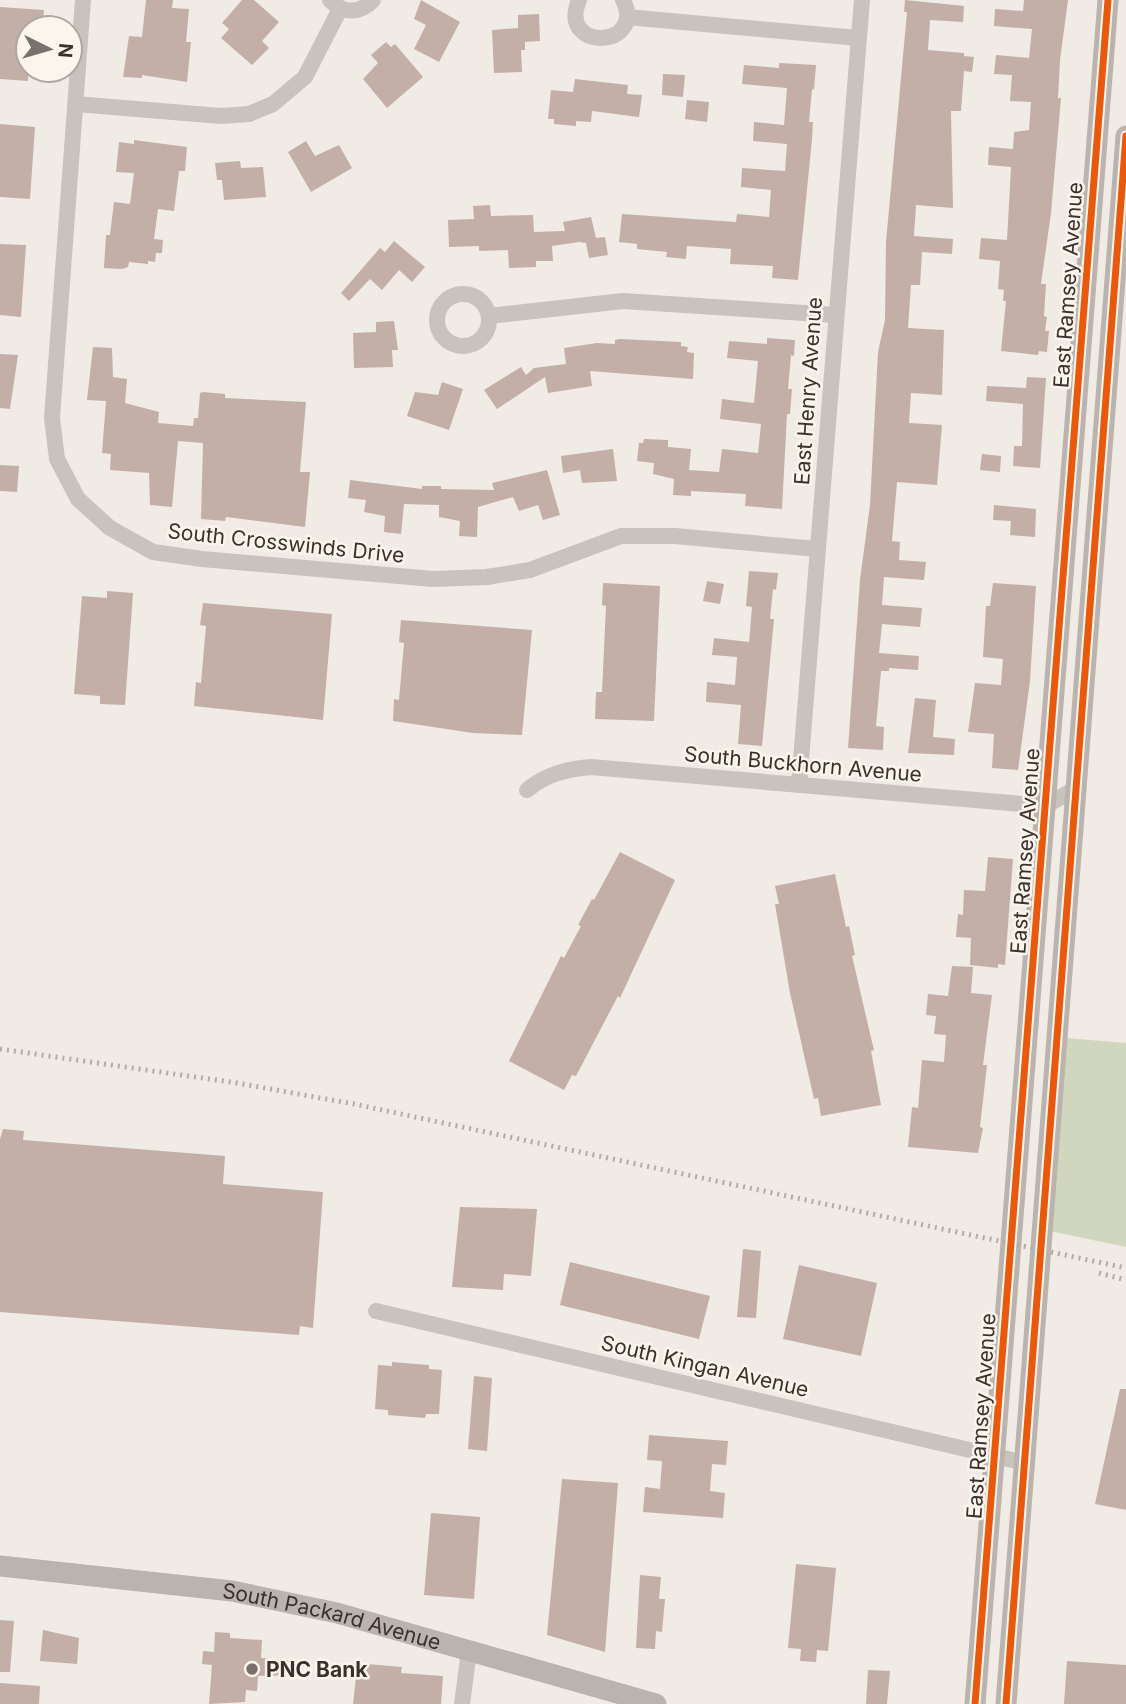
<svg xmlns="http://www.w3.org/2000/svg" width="1126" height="1704" font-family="Inter,sans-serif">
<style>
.green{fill:#d1d6bf}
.building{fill:#c3afa7}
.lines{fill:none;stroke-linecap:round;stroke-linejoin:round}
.street{stroke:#c9c3be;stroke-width:16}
.secondary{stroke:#bab3ae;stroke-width:21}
.rail{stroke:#b1aca8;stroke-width:5;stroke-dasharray:2 5;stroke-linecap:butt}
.cycleway-casing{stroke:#fbf5ee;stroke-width:11}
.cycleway{stroke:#e8590c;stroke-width:7}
.poi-dot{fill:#7a716c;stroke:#fbf5ee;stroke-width:2.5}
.labels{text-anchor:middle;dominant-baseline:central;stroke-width:5;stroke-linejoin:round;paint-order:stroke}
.street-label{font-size:21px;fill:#3b302b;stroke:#fbf5ee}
.poi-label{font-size:21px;font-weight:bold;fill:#3b302b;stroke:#fbf5ee;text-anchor:start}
</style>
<rect width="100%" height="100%" fill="#f0ebe5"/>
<!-- green -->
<polygon class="green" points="1066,1038 1126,1043 1126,1247 1050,1231"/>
<!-- building -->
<g class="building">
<polygon points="146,0 173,0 172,8 189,9 186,42 191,42 187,82 142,75 142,78 123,77 129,36 142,37"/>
<polygon points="242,0 254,0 279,22 262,41 269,48 252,65 221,38 229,29 222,23"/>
<polygon points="421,0 460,22 439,62 414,49 426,25 414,19"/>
<polygon points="905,0 964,6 963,22 930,20 928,50 964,53 964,56 974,57 972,72 964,71 961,111 951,111 953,208 916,205 914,236 953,239 952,254 922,252 920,285 911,285 908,328 944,330 942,395 911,393 909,423 942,425 937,485 897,482 892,541 900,542 899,560 926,562 924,580 884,577 882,605 922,608 920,627 882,624 879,653 919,656 918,670 889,668 889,671 881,671 876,726 884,727 883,750 848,748 860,580 870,505 878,352 885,320 886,242 907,12 904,12"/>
<polygon points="1024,0 1068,0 1060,60 1058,98 1061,98 1051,213 1041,284 1046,284 1044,316 1047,317 1045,331 1049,331 1047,352 1039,351 1038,355 1001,351 1006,301 1003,301 1004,290 998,289 1000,261 979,259 981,238 1007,240 1011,167 988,165 989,147 1013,149 1014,132 1029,130 1031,102 1010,101 1012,75 994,74 996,55 1029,58 1032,29 994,26 995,9 1023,11"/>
<polygon points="0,7 44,10 42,28 28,28 28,81 0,79"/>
<polygon points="539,14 540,41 525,42 525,50 521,50 522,72 494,73 492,30 518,28 518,15"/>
<polygon points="386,42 391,47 395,44 423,77 387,108 363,79 378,63 371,55"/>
<polygon points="779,63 816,65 814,90 812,89 809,122 813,122 812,139 798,280 772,278 773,266 730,264 731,249 687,246 686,259 666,257 667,252 637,249 637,244 619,242 622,214 736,222 737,214 769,217 771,190 741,187 742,168 785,171 787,144 753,141 754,122 784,125 787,88 742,84 744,65 779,68"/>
<polygon points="663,74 685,75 683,97 662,95"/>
<polygon points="575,79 628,85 627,94 642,95 639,117 592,111 591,122 576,121 576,126 554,124 554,119 548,119 551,90 573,92"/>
<polygon points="687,100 709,102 707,122 685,119"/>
<polygon points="0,124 35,127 30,199 0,197"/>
<polygon points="134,140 187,147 185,171 179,171 174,211 158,209 154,239 163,240 162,253 156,253 155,262 148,261 148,264 129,262 128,267 122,269 104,268 106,235 110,235 114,202 130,204 134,173 116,172 119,142 134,144"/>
<polygon points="306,141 315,156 339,145 352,168 311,192 288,152"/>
<polygon points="240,161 241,168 263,167 266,197 224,200 222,180 217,180 215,163"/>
<polygon points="490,205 491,216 533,215 534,232 565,231 563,222 591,217 596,238 605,237 608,255 589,258 586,243 579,242 552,246 553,261 536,261 536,267 509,268 508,250 479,251 479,246 449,247 448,220 474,219 473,206"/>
<polygon points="394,241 425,267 412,282 399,270 382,290 370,279 349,301 341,293 380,248 385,252"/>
<polygon points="0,244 26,245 21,317 0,315"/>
<polygon points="394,321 398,350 392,350 393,367 354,368 353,333 376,332 376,322"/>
<polygon points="767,338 795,340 794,356 791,355 788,389 792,389 790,414 787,414 782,509 745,506 746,494 691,491 691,496 673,495 674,479 653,474 654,463 637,461 639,443 643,443 644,439 668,440 668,447 691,449 689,470 719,472 722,449 758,453 761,424 720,419 722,399 754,403 758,361 727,358 729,341 767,344"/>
<polygon points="620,339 681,342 681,346 688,347 687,352 694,353 693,379 590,371 592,386 548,393 545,377 497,409 484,390 521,367 526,375 534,368 566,364 564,348 597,343 615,344 615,340"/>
<polygon points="93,347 112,348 113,377 127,379 125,403 159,412 158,423 193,426 194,418 198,418 200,393 203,392 225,394 225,398 306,402 300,472 310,472 305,527 226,517 225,521 201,519 203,443 178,441 172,507 150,505 149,473 110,470 111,454 102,453 106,401 87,400"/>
<polygon points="0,354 18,355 10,409 0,408"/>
<polygon points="1027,377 1046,378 1040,468 1013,466 1014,446 1022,446 1023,404 986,401 987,386 1026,388"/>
<polygon points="442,382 463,389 449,430 407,416 415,392 438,395"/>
<polygon points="613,449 617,481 582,483 580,470 563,473 561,456"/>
<polygon points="982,454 1001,456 1000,472 980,470"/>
<polygon points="0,465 19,466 17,492 0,491"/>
<polygon points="547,470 560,515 543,520 538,505 519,511 513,497 478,507 477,537 459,536 460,521 439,517 439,505 404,504 401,534 384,532 385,516 364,512 366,500 348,498 350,480 422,489 422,486 441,486 441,489 494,490 492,483"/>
<polygon points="994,505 1036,509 1035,537 1010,535 1011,521 993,520"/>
<polygon points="749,571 778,573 776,590 773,589 770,619 774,619 762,746 738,744 741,705 706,702 707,682 735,685 737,657 712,655 714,638 749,642 752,607 746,606"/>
<polygon points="707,581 724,584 720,604 703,601"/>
<polygon points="603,583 660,586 654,721 595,719 596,692 602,692 606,606 602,605"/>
<polygon points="993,583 1036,586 1030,681 1018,770 992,768 994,734 968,732 975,683 1001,685 1003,659 983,657 986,606 990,606"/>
<polygon points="107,591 133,593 125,705 100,704 100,696 74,694 82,596 107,598"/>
<polygon points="203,603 332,614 323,720 194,706 196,682 201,683 206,626 200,625"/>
<polygon points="401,620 532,630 522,735 473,733 393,721 394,699 399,700 404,643 399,642"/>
<polygon points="915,698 936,700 933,737 955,739 954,755 908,753"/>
<polygon points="620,852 675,880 620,998 618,996 576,1076 572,1075 564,1090 509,1061 561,956 564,958 581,926 578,925 592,899 594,900"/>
<polygon points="988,857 1013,859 1005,965 998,964 998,968 970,965 971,938 956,937 958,914 963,915 964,890 985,891"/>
<polygon points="835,874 846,927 849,926 855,955 852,956 872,1042 874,1050 871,1051 881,1105 821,1116 818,1098 814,1099 790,993 775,904 779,904 775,886"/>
<polygon points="952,966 973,967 971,993 992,995 983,1065 987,1065 980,1127 983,1128 978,1153 908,1147 912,1107 918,1108 922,1060 944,1062 946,1035 934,1034 936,1016 926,1015 928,994 948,996"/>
<polygon points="3,1129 24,1131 23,1140 225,1156 223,1184 323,1192 313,1328 300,1326 299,1335 0,1312 0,1139"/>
<polygon points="460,1207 537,1209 531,1276 504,1274 503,1290 452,1287"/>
<polygon points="743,1249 761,1251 756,1318 737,1317"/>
<polygon points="570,1262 710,1296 699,1339 560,1305"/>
<polygon points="799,1265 877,1283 861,1356 783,1339"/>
<polygon points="392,1362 429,1365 429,1369 442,1370 439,1414 426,1414 425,1418 388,1415 388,1410 375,1409 378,1365 392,1366"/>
<polygon points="474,1376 492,1378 487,1451 468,1449"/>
<polygon points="1120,1389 1126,1389 1126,1510 1095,1504"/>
<polygon points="649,1435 728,1441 726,1465 712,1464 710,1491 725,1493 723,1518 643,1512 645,1487 660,1489 662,1461 647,1460"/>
<polygon points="562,1479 618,1483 605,1652 547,1635"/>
<polygon points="431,1513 480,1517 474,1599 424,1595"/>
<polygon points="796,1564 836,1568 828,1651 817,1650 816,1662 800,1661 801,1649 788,1648"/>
<polygon points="640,1575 661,1577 659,1599 665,1599 662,1632 656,1631 655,1649 636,1648"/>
<polygon points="0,1620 14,1621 10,1672 0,1672"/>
<polygon points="43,1630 79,1638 77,1664 40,1661"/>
<polygon points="215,1632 230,1633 230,1638 262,1640 261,1658 293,1661 292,1675 258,1676 257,1691 246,1690 245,1702 209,1704 212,1665 202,1664 203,1651 214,1652"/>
<polygon points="1067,1661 1126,1665 1126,1704 1064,1704"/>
<polygon points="367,1664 402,1667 401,1673 443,1676 441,1704 353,1704 356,1677 366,1677"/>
<polygon points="868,1670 890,1671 887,1704 866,1704"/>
<polygon points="0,1683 40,1686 39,1704 0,1704"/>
</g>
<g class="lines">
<!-- street -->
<g class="street">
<polyline points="83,0 52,418 57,459 78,499 110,528 153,552 202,559 433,579 487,577 530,570 621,536 675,536 817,549"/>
<path d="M330,0C343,14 360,14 373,0"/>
<path d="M579,0C557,53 647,48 623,0"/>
<polyline points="627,17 858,38"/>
<polyline points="76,104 221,116 249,114 273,104 305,77 340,9"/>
<circle cx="463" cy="320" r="26"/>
<polyline points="489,316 623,301 835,315"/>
<polyline points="799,785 862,0"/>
<path d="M527,790C546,774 567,769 591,767L1046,806L1076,788"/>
<polyline points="376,1311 1025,1463"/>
<polyline points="462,1704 469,1651"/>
</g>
<!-- secondary -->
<g class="secondary">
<path id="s1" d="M0,1566L232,1591L337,1613L656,1704"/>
<polyline points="975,1704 1108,0"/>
<polyline points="1006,1704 1126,136"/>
</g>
<!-- rail -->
<g class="rail">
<polyline points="0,1049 237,1083 354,1104 1126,1268"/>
<polyline points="1099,1273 1126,1280"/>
</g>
<defs>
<g id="cycleway">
<polyline points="975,1704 1108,0"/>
<polyline points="1006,1704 1126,136"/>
</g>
</defs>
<!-- cycleway casing -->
<use href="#cycleway" class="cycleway-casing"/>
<!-- cycleway -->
<use href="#cycleway" class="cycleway"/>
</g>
<!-- markers -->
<circle class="poi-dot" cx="252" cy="1669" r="7"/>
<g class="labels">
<!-- street labels -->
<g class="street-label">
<text transform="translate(1068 285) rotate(-86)">East Ramsey Avenue</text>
<text transform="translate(808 391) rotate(-86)">East Henry Avenue</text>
<text transform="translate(286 543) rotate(6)">South Crosswinds Drive</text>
<text transform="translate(803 764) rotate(5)">South Buckhorn Avenue</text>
<text transform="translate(1025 851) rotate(-86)">East Ramsey Avenue</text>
<text transform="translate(705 1366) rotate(13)">South Kingan Avenue</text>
<text transform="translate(981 1416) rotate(-86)">East Ramsey Avenue</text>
<text stroke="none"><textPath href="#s1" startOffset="336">South Packard Avenue</textPath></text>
</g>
<!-- poi labels -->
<g class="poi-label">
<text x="266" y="1669">PNC Bank</text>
</g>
</g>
<!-- north arrow -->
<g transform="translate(49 49) rotate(95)"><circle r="33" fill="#fbf5ee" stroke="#aea6a0" stroke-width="2"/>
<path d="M0-5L12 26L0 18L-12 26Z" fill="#7a716c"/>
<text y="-10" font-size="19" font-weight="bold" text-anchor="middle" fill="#3b302b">N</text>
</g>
</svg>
